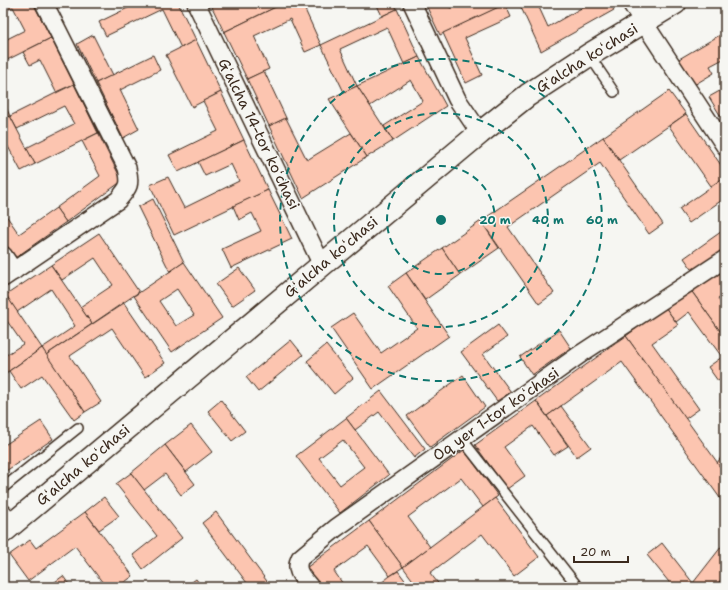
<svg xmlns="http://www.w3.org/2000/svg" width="728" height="590" font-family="'Shantell Sans',sans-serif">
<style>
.building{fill:#fcc5b0;stroke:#3b2a1e;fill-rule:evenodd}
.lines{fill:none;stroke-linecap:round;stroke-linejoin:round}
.service-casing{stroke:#3b2a1e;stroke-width:12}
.minor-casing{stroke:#3b2a1e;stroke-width:20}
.tertiary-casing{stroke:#3b2a1e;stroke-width:25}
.service{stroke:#f6f6f2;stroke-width:9}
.minor{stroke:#f6f6f2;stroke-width:17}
.tertiary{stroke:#f6f6f2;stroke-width:22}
.ring{fill:none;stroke:#0f766e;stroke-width:2;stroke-dasharray:7 5}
.labels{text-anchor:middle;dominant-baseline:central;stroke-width:3;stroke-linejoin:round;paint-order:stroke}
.street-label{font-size:15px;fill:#3b2a1e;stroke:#f6f6f2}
.centre{fill:#0f766e;stroke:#f6f6f2;stroke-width:2}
.ring-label{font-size:12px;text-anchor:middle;font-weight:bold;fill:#0f766e;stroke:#f6f6f2;stroke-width:3;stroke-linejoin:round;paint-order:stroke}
</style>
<rect width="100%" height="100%" fill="#f6f6f2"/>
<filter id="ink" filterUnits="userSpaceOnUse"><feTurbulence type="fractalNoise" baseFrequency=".025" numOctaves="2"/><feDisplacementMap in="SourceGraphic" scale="8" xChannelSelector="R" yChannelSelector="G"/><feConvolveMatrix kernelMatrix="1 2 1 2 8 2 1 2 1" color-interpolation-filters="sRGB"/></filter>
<g filter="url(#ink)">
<!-- building -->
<g class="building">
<polygon points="3,3 33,3 51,38 3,62 3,41 25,30 13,7 3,12"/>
<polygon points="138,3 178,3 196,40 181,48 162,9 106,36 99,22"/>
<polygon points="210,3 232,3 233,5 238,3 284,3 224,32"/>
<polygon points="284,3 302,3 321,45 305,52 290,19 254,36 269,69 247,79 224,32"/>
<polygon points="376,3 394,3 397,9 382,16"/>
<polygon points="425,3 448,3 450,8 461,3 508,3 440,35"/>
<polygon points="519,3 537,3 548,27 590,3 610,3 614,10 541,51"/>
<polygon points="505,4 511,17 465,38 482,75 466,83 443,33"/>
<polygon points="397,9 419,57 404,64 387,27 340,49 357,86 344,92 321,45"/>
<polygon points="725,32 725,58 710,66 714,73 694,85 679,59"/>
<polygon points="93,35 113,75 96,83 77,44"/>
<polygon points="51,38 74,84 56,92 40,60 30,65 23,52"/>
<polygon points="196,40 221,92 192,107 166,55"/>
<polygon points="153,55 160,70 120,90 139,129 123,138 96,83"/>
<polygon points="419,57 446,106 393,141 384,126 423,101 411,80 370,106 357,86"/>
<polygon points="264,71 286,118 269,126 247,79"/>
<polygon points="74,84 98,133 35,164 26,148 74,124 64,106 17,129 10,116"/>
<polygon points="357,86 393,141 367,157 329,99"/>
<polygon points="725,88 725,119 723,120 709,97"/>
<polygon points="669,91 686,114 619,160 603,137"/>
<polygon points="221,92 244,140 178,172 169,155 218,131 203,101"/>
<polygon points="3,101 10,116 3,119"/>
<polygon points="686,114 725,171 725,177 711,186 669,126"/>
<polygon points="10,116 35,164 21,171 4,139 3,139 3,119"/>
<polygon points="286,118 307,160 351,133 367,157 303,198 269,126"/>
<polygon points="98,133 122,181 66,222 56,208 100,176 82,141"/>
<polygon points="603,137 663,224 649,234 600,163 508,227 554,293 539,304 481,221"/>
<polygon points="244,140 268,190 174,235 150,185 168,177 184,208 239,181 231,164 205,176 198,162"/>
<polygon points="725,177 725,198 689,223 679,209"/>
<polygon points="268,190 292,239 231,268 222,249 261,231 252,213 239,220 233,206"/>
<polygon points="153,199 184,262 170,272 138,207"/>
<polygon points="56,208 66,222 15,258 3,242 3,211 19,234"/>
<polygon points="481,221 499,248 460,275 442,248"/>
<polygon points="725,229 725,250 694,272 684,258"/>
<polygon points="99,233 139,292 92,324 80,307 113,285 95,258 62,280 51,265"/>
<polygon points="442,248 460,275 425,300 406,273"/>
<path d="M184,262L222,318L172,352L134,296ZM177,289L194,315L176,326L159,301Z"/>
<polygon points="51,265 92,324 46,355 42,348 75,326 51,289 17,312 6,295"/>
<polygon points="725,266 725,294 718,299 725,308 725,338 690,289"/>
<polygon points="239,268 255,290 232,306 216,284"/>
<polygon points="406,273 449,336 373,389 331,328 353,313 381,353 417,328 388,286"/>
<polygon points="690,289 725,338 725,376 718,381 708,367 722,357 689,312 676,322 665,307"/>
<polygon points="6,295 42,348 3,375 3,357 23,344 5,318 3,319 3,298"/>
<polygon points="124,303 165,363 145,377 112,328 70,356 101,402 85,412 46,355"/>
<polygon points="665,307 678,325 652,343 699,409 685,419 626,336"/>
<polygon points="498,325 507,337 483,354 511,392 497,401 461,352"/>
<polygon points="559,330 571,348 532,375 520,357"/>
<polygon points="626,336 725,473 725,505 622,362 547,416 536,401"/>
<polygon points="291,340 303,355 258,392 246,377"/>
<polygon points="326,345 353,378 334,394 307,361"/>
<polygon points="42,348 85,412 74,420 42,375 21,389 9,371"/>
<polygon points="463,375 485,407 430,447 407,416"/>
<polygon points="381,391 425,449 414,458 379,412 355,430 346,418"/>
<polygon points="221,400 245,431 232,441 208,411"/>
<polygon points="536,401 568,446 554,455 533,426 504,447 525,476 507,489 475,445"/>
<polygon points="561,406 591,447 577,457 547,416"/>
<path d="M346,418L389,475L340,513L296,456ZM343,440L364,467L340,485L319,458Z"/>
<polygon points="41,421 53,439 3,473 3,446"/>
<polygon points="191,425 212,452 186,472 165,445"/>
<polygon points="165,445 195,484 181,495 165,474 144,490 131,473"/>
<polygon points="464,450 498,496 483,507 461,478 408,517 430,547 403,567 369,521"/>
<polygon points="725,452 725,473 717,463"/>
<polygon points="131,473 182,538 143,569 133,555 157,536 116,484"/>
<polygon points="104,497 119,516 99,530 85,512"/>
<polygon points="495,498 539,557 514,576 482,534 430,573 441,587 418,587 403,567"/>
<polygon points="85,512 133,576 118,587 106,587 75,546 28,581 9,555 30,540 36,548"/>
<polygon points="216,512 269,584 264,587 250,587 202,523"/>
<polygon points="369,521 403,567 390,576 368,546 334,571 345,587 321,587 306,568"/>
<polygon points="725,542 725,575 715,587 673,587 647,555 662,543 693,583"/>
<polygon points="398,571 410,587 376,587 390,576"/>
<polygon points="63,576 71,587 48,587"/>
<polygon points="196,579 202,587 185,587"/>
</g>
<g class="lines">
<defs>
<g id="service">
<polyline points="589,55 614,92"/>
<polyline points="461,438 578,587"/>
<polyline points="3,488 78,428"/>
</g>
<g id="minor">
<polyline points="196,3 322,265"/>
<polyline points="412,3 457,99 480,133"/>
<polyline points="631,3 725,146"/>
<polyline points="3,255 14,271"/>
<path d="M3,278L118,200C129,187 131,185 127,168L44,3"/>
<polyline points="3,513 11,525"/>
<path d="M310,587C302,577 294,570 300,558L336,528L582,353L725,259"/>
</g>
<polyline id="tertiary" points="3,532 322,265 480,133 528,95 589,55 675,3"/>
</defs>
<!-- service casing -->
<use href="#service" class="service-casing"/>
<!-- minor casing -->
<use href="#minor" class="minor-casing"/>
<!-- tertiary casing -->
<use href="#tertiary" class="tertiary-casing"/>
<!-- service -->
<use href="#service" class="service"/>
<!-- minor -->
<use href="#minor" class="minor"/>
<!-- tertiary -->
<use href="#tertiary" class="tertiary"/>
</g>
</g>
<!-- distance rings -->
<g class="ring">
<circle cx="441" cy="220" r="54"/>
<circle cx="441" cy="220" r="107"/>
<circle cx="441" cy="220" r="161"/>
</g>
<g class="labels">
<!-- street labels -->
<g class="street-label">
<text transform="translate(587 58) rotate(-32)">Gʻalcha koʻchasi</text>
<text transform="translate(259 134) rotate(64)">Gʻalcha 14-tor koʻchasi</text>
<text transform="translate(331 257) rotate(-40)">Gʻalcha koʻchasi</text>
<text transform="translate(496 414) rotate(-35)">Oq yer 1-tor koʻchasi</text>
<text transform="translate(83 465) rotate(-40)">Gʻalcha koʻchasi</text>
</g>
</g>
<circle cx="441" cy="220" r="6" class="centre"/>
<g class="ring-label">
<text x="495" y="224">20 m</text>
<text x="548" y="224">40 m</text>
<text x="602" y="224">60 m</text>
</g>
<!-- margin -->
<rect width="728" height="590" fill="none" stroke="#f6f6f2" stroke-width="16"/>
<rect x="8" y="8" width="712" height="574" fill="none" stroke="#3b2a1e" stroke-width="1.5" filter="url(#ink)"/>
<!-- scale -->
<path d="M574 556v6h54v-6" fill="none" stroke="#3b2a1e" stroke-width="2"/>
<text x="580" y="556" font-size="12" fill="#3b2a1e" stroke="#f6f6f2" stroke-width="3" paint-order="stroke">20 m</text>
</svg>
